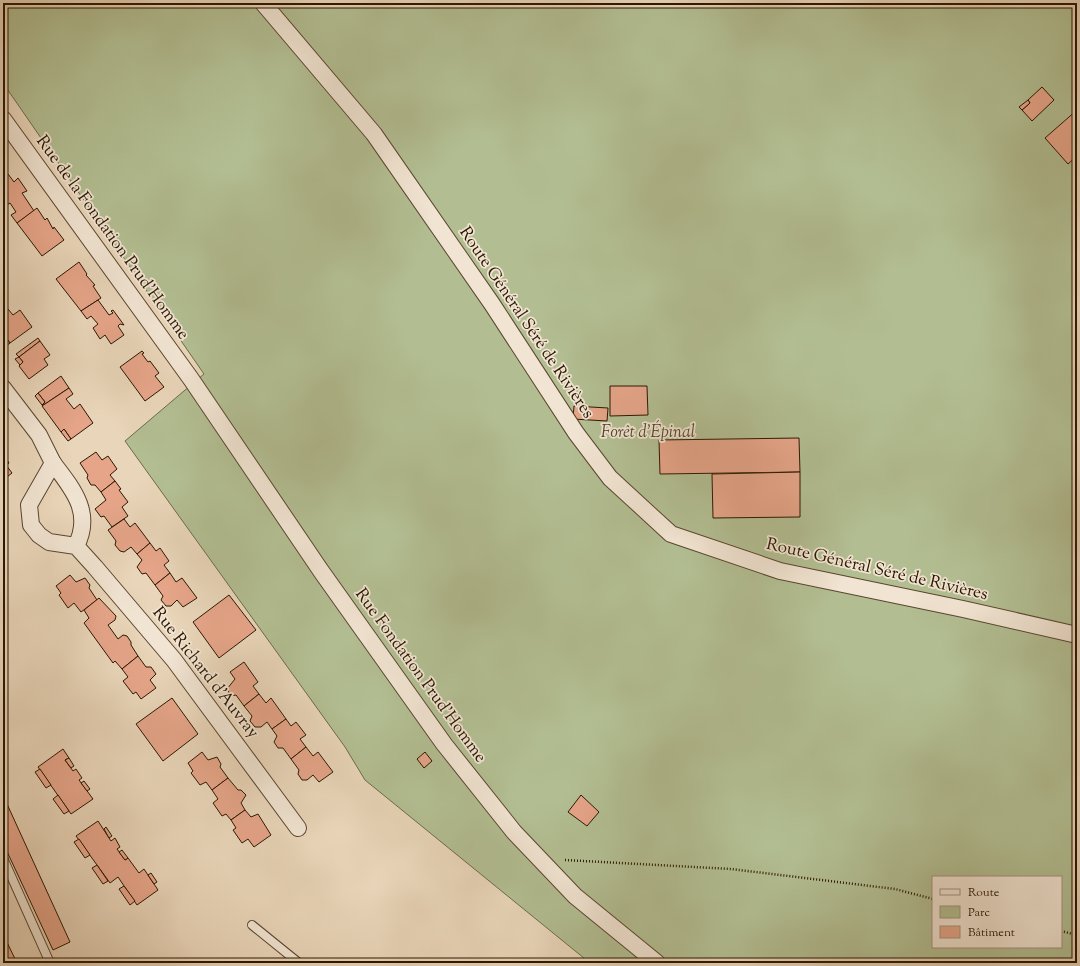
<svg xmlns="http://www.w3.org/2000/svg" width="1080" height="966" font-family="'Sorts Mill Goudy',serif">
<style>
.green{fill:#b2be92;stroke:#6e6a4a;fill-rule:evenodd}
.building{fill:#e6a589;stroke:#2b1701}
.lines{fill:none;stroke-linecap:round;stroke-linejoin:round}
.lane-casing{stroke:#5a462f;stroke-width:10}
.street-casing{stroke:#5a462f;stroke-width:18}
.path{stroke:#2b1701;stroke-width:2.5;stroke-dasharray:1 2;stroke-linecap:butt}
.lane{stroke:#f1e4d2;stroke-width:8}
.street{stroke:#f1e4d2;stroke-width:16}
.labels{text-anchor:middle;dominant-baseline:central;stroke-width:3.5;stroke-linejoin:round;paint-order:stroke}
.street-label{font-size:17px;fill:#2b1701;stroke:#f1e4d2}
.park-label{font-size:17px;font-style:italic;fill:#54492c;stroke:#f1e4d2}
</style>
<rect width="100%" height="100%" fill="#e9d5b9"/>
<filter id="stains"><feTurbulence type="fractalNoise" baseFrequency=".005" numOctaves="4"/><feColorMatrix values="0 0 0 0 .2 0 0 0 0 .09 0 0 0 0 .02 0 0 0 .5 -.17"/></filter>
<radialGradient id="worn" r=".72"><stop offset=".6" stop-color="#630" stop-opacity="0"/><stop offset="1" stop-color="#630" stop-opacity=".3"/></radialGradient>
<!-- green -->
<path class="green" d="M3,3H1077V963H590L365,780L345,747L125,441L204,374L3,83ZM933,877H1061V947H933Z"/>
<!-- building -->
<g class="building">
<polygon points="1042,87 1054,100 1032,121 1022,110 1030,103 1028,100"/>
<polygon points="1028,100 1030,103 1022,110 1019,107"/>
<polygon points="1077,110 1077,156 1068,164 1045,138"/>
<polygon points="8,174 14,182 18,178 27,191 22,193 34,211 17,223 11,215 16,212 10,203 5,206 3,204 3,177"/>
<polygon points="37,208 45,220 47,218 53,229 54,227 64,240 42,256 17,223"/>
<polygon points="79,262 87,274 86,275 95,285 93,286 101,298 81,311 56,279"/>
<polygon points="98,300 109,315 113,313 111,311 113,310 124,325 120,324 118,326 124,335 111,344 105,335 100,339 93,328 98,324 91,316 87,319 81,311"/>
<polygon points="8,309 13,315 20,310 32,327 10,343 3,334 3,313"/>
<polygon points="3,334 10,343 6,346 3,342"/>
<polygon points="38,338 40,341 19,357 16,354"/>
<polygon points="40,341 50,355 44,359 48,365 29,379 19,366 23,362 19,357"/>
<polygon points="142,351 144,353 142,354 148,362 150,361 159,373 155,376 164,387 145,401 120,367"/>
<polygon points="19,357 23,362 20,365 15,359"/>
<polygon points="61,376 69,388 42,406 45,402 38,393"/>
<polygon points="610,386 647,386 648,415 610,416"/>
<polygon points="69,388 73,394 66,399 74,409 80,404 93,423 71,439 64,429 61,432 42,406"/>
<polygon points="38,393 45,402 42,405 35,396"/>
<polygon points="574,406 608,408 607,421 573,419"/>
<polygon points="64,429 71,439 68,441 61,432"/>
<polygon points="799,438 800,472 660,474 659,440"/>
<polygon points="96,452 102,460 108,456 117,469 110,475 115,481 101,492 95,485 91,485 87,478 88,475 80,463"/>
<polygon points="3,454 9,463 6,465 12,473 3,480"/>
<polygon points="800,472 800,517 713,518 712,474"/>
<polygon points="115,481 121,489 119,490 128,502 122,507 128,516 112,527 104,516 101,517 95,509 106,500 101,492"/>
<polygon points="124,519 130,527 135,523 150,543 137,554 131,547 124,552 120,551 115,545 116,541 108,530"/>
<polygon points="150,543 156,551 160,548 169,561 164,565 170,573 155,585 146,573 142,574 137,567 142,560 137,554"/>
<polygon points="170,573 176,582 182,578 197,598 183,607 177,600 171,606 166,606 161,600 163,596 155,585"/>
<polygon points="70,575 76,582 85,578 90,585 89,588 97,600 81,612 74,603 68,608 59,595 61,593 56,586"/>
<polygon points="229,595 256,630 219,658 193,622"/>
<polygon points="99,598 116,616 115,620 108,625 118,639 123,635 127,636 131,642 131,645 138,656 122,669 115,661 113,663 84,623 89,618 84,610"/>
<polygon points="138,656 146,667 151,667 156,674 150,680 156,688 141,699 136,692 133,694 123,681 128,677 122,669"/>
<polygon points="244,662 258,682 253,686 259,694 244,706 236,695 231,696 227,689 235,679 230,672"/>
<polygon points="259,694 266,703 271,698 286,719 272,729 267,722 261,727 255,727 250,721 252,716 244,706"/>
<polygon points="172,698 198,734 163,761 136,724"/>
<polygon points="286,719 291,726 296,722 306,735 300,739 306,747 291,759 283,748 278,748 274,742 277,736 272,729"/>
<polygon points="306,747 313,756 318,752 333,772 319,782 313,775 307,780 302,780 298,774 299,770 291,759"/>
<polygon points="63,749 69,758 65,760 73,771 76,769 82,778 79,780 93,799 71,814 38,767"/>
<polygon points="202,752 208,760 217,757 221,764 220,767 228,778 212,790 206,782 200,785 191,773 193,771 188,763"/>
<polygon points="425,752 432,761 424,768 417,759"/>
<polygon points="69,758 74,766 71,768 65,760"/>
<polygon points="40,769 51,785 46,788 35,772"/>
<polygon points="228,778 238,790 241,790 246,795 241,803 245,810 231,820 226,814 222,816 213,803 218,799 212,790"/>
<polygon points="84,781 90,789 87,791 81,783"/>
<polygon points="58,795 69,811 64,814 53,799"/>
<polygon points="581,795 599,812 587,826 568,812"/>
<polygon points="7,804 70,942 53,950 3,843 3,806"/>
<polygon points="245,810 251,817 258,814 271,835 254,847 248,839 242,843 233,830 236,828 231,820"/>
<polygon points="98,821 111,841 115,838 120,847 117,849 125,860 128,858 139,873 144,869 158,890 137,905 118,877 110,883 76,836"/>
<polygon points="106,827 112,836 109,838 104,829"/>
<polygon points="79,839 90,855 85,858 74,842"/>
<polygon points="122,850 128,858 125,860 119,852"/>
<polygon points="97,865 108,881 103,884 92,868"/>
<polygon points="151,873 157,882 154,884 148,875"/>
<polygon points="124,886 135,901 130,905 119,889"/>
<polygon points="3,934 17,963 3,963"/>
<polygon points="78,959 80,963 68,963"/>
</g>
<g class="lines">
<defs>
<g id="lane">
<polyline points="3,858 50,963"/>
<polyline points="252,925 299,963"/>
</g>
<g id="street">
<polyline points="263,3 374,134 492,304 576,433 610,478 671,534 780,571 963,609 1077,635"/>
<polyline points="3,119 191,379 321,571 444,744 514,832 575,896 657,963"/>
<polyline points="3,388 39,435 53,463 29,505 31,525 39,535 49,542 76,546 95,567 174,660 298,828"/>
<path d="M53,463C73,489 93,513 76,546"/>
</g>
</defs>
<!-- lane casing -->
<use href="#lane" class="lane-casing"/>
<!-- street casing -->
<use href="#street" class="street-casing"/>
<!-- path -->
<g class="path">
<polyline points="565,860 731,869 895,889 933,899"/>
<polyline points="1061,931 1077,935"/>
</g>
<!-- lane -->
<use href="#lane" class="lane"/>
<!-- street -->
<use href="#street" class="street"/>
</g>
<g class="labels">
<!-- street labels -->
<g class="street-label">
<text transform="translate(112 238) rotate(54)">Rue de la Fondation Prud'Homme</text>
<text transform="translate(526 323) rotate(56)">Route Général Séré de Rivières</text>
<text transform="translate(877 570) rotate(13)">Route Général Séré de Rivières</text>
<text transform="translate(205 673) rotate(52)">Rue Richard d'Auvray</text>
<text transform="translate(420 676) rotate(54)">Rue Fondation Prud'Homme</text>
</g>
<!-- park labels -->
<g class="park-label">
<text x="648" y="433">Forêt d'Épinal</text>
</g>
</g>
<!-- margin -->
<rect width="1080" height="966" fill="none" stroke="#e9d5b9" stroke-width="16"/>
<rect x="4" y="4" width="1072" height="958" fill="none" stroke="#2b1701" stroke-width="2"/>
<rect x="8" y="8" width="1064" height="950" fill="none" stroke="#2b1701"/>
<!-- legend -->
<rect x="932" y="876" width="130" height="72" fill="#f1e4d2" stroke="#a2927e"/>
<rect x="940" y="889" width="20" height="6" fill="#f1e4d2" stroke="#a2927e"/>
<text x="968" y="896" font-size="12" fill="#2b1701">Route</text>
<rect x="940" y="906" width="20" height="12" fill="#b2be92" stroke="#a2927e"/>
<text x="968" y="916" font-size="12" fill="#2b1701">Parc</text>
<rect x="940" y="926" width="20" height="12" fill="#e6a589" stroke="#a2927e"/>
<text x="968" y="936" font-size="12" fill="#2b1701">Bâtiment</text>
<rect width="100%" height="100%" filter="url(#stains)"/>
<rect width="100%" height="100%" fill="url(#worn)"/>
</svg>
